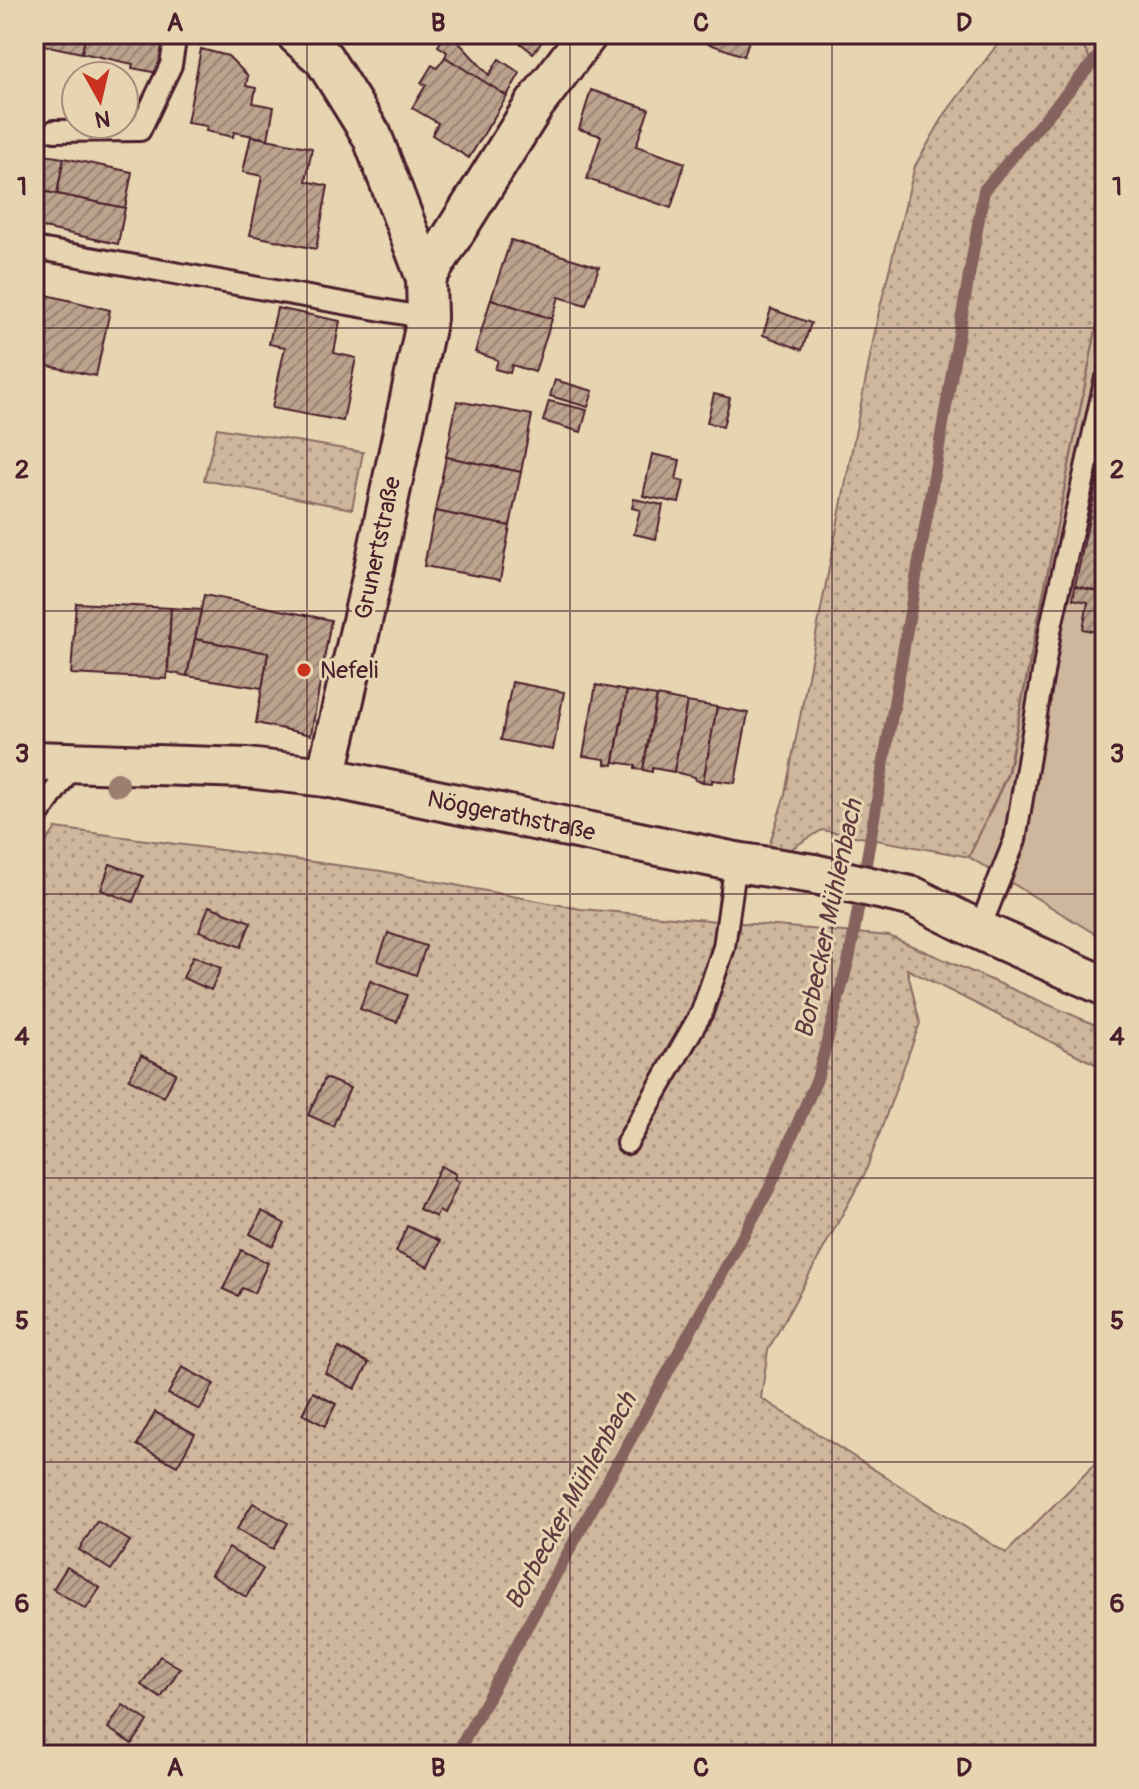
<svg xmlns="http://www.w3.org/2000/svg" width="1139" height="1789" font-family="Pangolin,sans-serif">
<style>
.green{fill:url(#green-dots);stroke:#8c6b64;stroke-width:2}
.forest{fill:url(#forest-firs);stroke:#8c6b64;stroke-width:2}
.pitch{fill:#ceb79c;stroke:#8c6b64;stroke-width:2}
.lines{fill:none;stroke-linecap:round;stroke-linejoin:round}
.stream{stroke:#85625d;stroke-width:12}
.building{fill:url(#building-hatch);stroke:#4a1f2b;stroke-width:2}
.lane-casing{stroke:#4a1f2b;stroke-width:26}
.street-casing{stroke:#4a1f2b;stroke-width:44}
.lane{stroke:#e7d5b2;stroke-width:20}
.street{stroke:#e7d5b2;stroke-width:38}
.tree{fill:#9c7e71}
.grid{fill:none;stroke:#4a1f2b;stroke-width:2;stroke-opacity:0.55}
.poi-dot{fill:#c8321e;stroke:#e7d5b2;stroke-width:3}
.labels{text-anchor:middle;dominant-baseline:central;stroke-width:6;stroke-linejoin:round;paint-order:stroke}
.street-label{font-size:24px;fill:#4a1f2b;stroke:#e7d5b2}
.poi-label{font-size:24px;fill:#4a1f2b;stroke:#e7d5b2;text-anchor:start}
.water-label{font-size:26px;font-style:italic;fill:#623b40;stroke:#e7d5b2}
.neatline{fill:none;stroke:#4a1f2b;stroke-width:3}
.grid-label{font-size:26px;text-anchor:middle;font-weight:bold;fill:#4a1f2b}
</style>
<defs>
<pattern id="green-dots" width="8" height="8" patternUnits="userSpaceOnUse" patternTransform="scale(2)"><rect width="8" height="8" fill="#ceb79c"/><path d="M2 2h.1M6 6h.1" fill="none" stroke="#a9947f" stroke-width="1.8" stroke-linecap="round"/></pattern>
<pattern id="forest-firs" width="22" height="20" patternUnits="userSpaceOnUse" patternTransform="scale(2)"><rect width="22" height="20" fill="#ceb79c"/><path d="M5 1l3.5 6h-7zM16 11l3.5 6h-7z" fill="#a9947f"/></pattern>
<pattern id="building-hatch" width="6" height="6" patternUnits="userSpaceOnUse" patternTransform="scale(2)"><rect width="6" height="6" fill="#bba38d"/><path d="M-1 1l2-2M0 6l6-6M5 7l2-2" fill="none" stroke="#9a8473"/></pattern>
</defs>
<rect width="100%" height="100%" fill="#e7d5b2"/>
<filter id="ink" filterUnits="userSpaceOnUse"><feTurbulence type="fractalNoise" baseFrequency=".0125" numOctaves="2"/><feDisplacementMap in="SourceGraphic" scale="16" xChannelSelector="R" yChannelSelector="G"/><feConvolveMatrix kernelMatrix="1 2 1 2 8 2 1 2 1" color-interpolation-filters="sRGB"/></filter>
<g filter="url(#ink)">
<!-- green -->
<g class="green">
<polygon points="1005,34 1076,34 1105,86 1105,285 1007,774 969,857 822,830 763,866 785,794 879,311 915,166 945,114"/>
<polygon points="217,428 363,452 352,509 204,480"/>
<polygon points="56,828 381,871 581,909 889,936 1105,1029 1105,1069 907,969 920,1023 865,1173 768,1350 761,1398 1006,1553 1105,1454 1105,1755 34,1755 34,859"/>
</g>
<!-- forest -->
<polygon class="forest" points="1076,34 1105,34 1105,86 1102,80"/>
<!-- pitch -->
<polygon class="pitch" points="1105,285 1105,940 969,857 1008,774"/>
<g class="lines">
<!-- stream -->
<polyline class="stream" points="456,1755 769,1189 817,1079 850,955 984,190 1101,53"/>
</g>
<!-- building -->
<g class="building">
<polygon points="34,34 86,34 82,53 34,43"/>
<polygon points="86,34 167,34 158,73 132,68 133,64 82,53"/>
<polygon points="446,34 451,34 489,75 499,59 520,73 507,96 445,57 447,52 438,46"/>
<polygon points="509,34 548,34 533,53"/>
<polygon points="690,34 751,34 744,56 689,37"/>
<polygon points="201,49 228,56 248,76 246,86 256,88 253,103 274,107 268,139 234,132 233,137 206,131 207,126 187,123"/>
<polygon points="445,57 507,96 469,158 432,135 438,123 412,108 426,85 421,83 432,65 437,68"/>
<polygon points="591,90 649,109 636,146 685,163 671,208 587,179 601,136 579,129"/>
<polygon points="251,136 312,148 306,181 328,186 316,249 250,235 262,176 243,172"/>
<polygon points="44,155 64,158 57,194 37,190"/>
<polygon points="64,158 132,172 125,208 57,194"/>
<polygon points="37,190 125,208 118,244 34,226"/>
<polygon points="511,240 599,267 586,305 559,297 552,319 491,299"/>
<polygon points="34,292 110,310 96,376 34,363"/>
<polygon points="491,299 552,319 535,372 512,365 510,373 495,369 498,360 475,352"/>
<polygon points="277,308 340,321 334,353 356,358 343,421 272,408 285,347 269,344"/>
<polygon points="771,309 811,323 802,350 763,335"/>
<polygon points="555,380 593,391 588,407 550,396"/>
<polygon points="714,394 730,398 723,427 707,422"/>
<polygon points="457,401 532,415 521,472 446,457"/>
<polygon points="549,401 587,410 581,432 543,421"/>
<polygon points="1105,443 1105,593 1075,586"/>
<polygon points="652,454 680,460 676,480 684,481 679,503 643,496"/>
<polygon points="446,457 521,472 510,526 435,511"/>
<polygon points="634,499 663,505 656,539 634,534 640,510 632,508"/>
<polygon points="435,511 510,526 500,580 424,566"/>
<polygon points="1075,586 1105,593 1105,634 1083,629 1088,602 1073,599"/>
<polygon points="204,595 331,620 311,735 256,723 268,653 195,639"/>
<polygon points="76,603 171,608 167,679 71,674"/>
<polygon points="171,608 201,610 187,676 168,672"/>
<polygon points="195,639 268,653 262,688 187,676"/>
<polygon points="512,682 564,692 553,750 501,740"/>
<polygon points="596,685 627,691 613,765 605,764 605,759 583,756"/>
<polygon points="627,691 657,696 643,770 635,769 635,765 614,762"/>
<polygon points="657,696 687,702 674,772 652,768 652,772 643,770"/>
<polygon points="687,702 717,707 703,782 695,780 695,777 674,772"/>
<polygon points="717,707 748,713 735,783 712,780 712,783 703,782"/>
<polygon points="110,864 143,876 133,902 101,890"/>
<polygon points="209,906 251,922 241,947 199,931"/>
<polygon points="388,933 426,946 416,975 378,961"/>
<polygon points="193,956 221,968 211,990 183,978"/>
<polygon points="370,981 407,995 397,1022 360,1009"/>
<polygon points="141,1055 176,1073 164,1097 129,1079"/>
<polygon points="325,1078 350,1088 333,1126 308,1115"/>
<polygon points="441,1166 456,1174 454,1179 459,1182 444,1214 439,1211 436,1217 419,1209"/>
<polygon points="262,1211 285,1224 273,1246 250,1234"/>
<polygon points="407,1226 440,1241 428,1267 396,1252"/>
<polygon points="241,1250 268,1263 254,1293 242,1288 238,1296 223,1289"/>
<polygon points="339,1348 369,1363 355,1389 325,1373"/>
<polygon points="182,1367 214,1384 200,1410 168,1394"/>
<polygon points="313,1392 336,1404 325,1426 302,1414"/>
<polygon points="155,1412 195,1434 177,1466 137,1445"/>
<polygon points="253,1503 288,1523 273,1549 237,1529"/>
<polygon points="97,1521 130,1541 111,1570 79,1550"/>
<polygon points="229,1548 263,1569 246,1597 211,1575"/>
<polygon points="67,1567 100,1588 86,1609 53,1589"/>
<polygon points="160,1656 180,1668 161,1698 141,1685"/>
<polygon points="123,1705 148,1721 132,1744 108,1728"/>
</g>
<g class="lines">
<defs>
<g id="lane">
<polyline points="54,131 140,130 171,65 176,34"/>
<polyline points="34,248 427,318"/>
<polyline points="34,821 75,762"/>
<polyline points="979,930 1015,840 1050,631 1105,382"/>
<polyline points="627,1143 702,1012 724,947 736,862"/>
</g>
<g id="street">
<polyline points="296,34 324,59 372,136 426,278 427,318 372,578 326,777"/>
<polyline points="426,278 535,104 588,34"/>
<path id="s1" d="M34,761L247,768L326,777L736,862L814,874L914,897L979,930L1105,986"/>
</g>
</defs>
<!-- lane casing -->
<use href="#lane" class="lane-casing"/>
<!-- street casing -->
<use href="#street" class="street-casing"/>
<!-- lane -->
<use href="#lane" class="lane"/>
<!-- street -->
<use href="#street" class="street"/>
</g>
<!-- trees -->
<circle class="tree" cx="117" cy="784" r="12"/>
</g>
<!-- grid -->
<path class="grid" d="M307,34V1755M570,34V1755M832,34V1755M34,328H1105M34,611H1105M34,894H1105M34,1178H1105M34,1462H1105"/>
<!-- markers -->
<circle class="poi-dot" cx="304" cy="670" r="8"/>
<g class="labels">
<!-- street labels -->
<g class="street-label">
<text transform="translate(378 548) rotate(-78)">Grunertstraße</text>
<text stroke="none"><textPath href="#s1" startOffset="482">Nöggerathstraße</textPath></text>
</g>
<!-- poi labels -->
<g class="poi-label">
<text x="320" y="670">Nefeli</text>
</g>
<!-- water labels -->
<g class="water-label">
<text transform="translate(829 919) rotate(-78)">Borbecker Mühlenbach</text>
<text transform="translate(571 1501) rotate(-61)">Borbecker Mühlenbach</text>
</g>
</g>
<!-- margin -->
<rect width="1139" height="1789" fill="none" stroke="#e7d5b2" stroke-width="88"/>
<!-- north arrow -->
<g transform="translate(100 100) rotate(172)"><circle r="38" fill="#e7d5b2" stroke="#a88c7c" stroke-width="2"/>
<path d="M0-6L14 30L0 20L-14 30Z" fill="#c8321e"/>
<text y="-12" font-size="22" font-weight="bold" text-anchor="middle" fill="#4a1f2b">N</text>
</g>
<rect x="44" y="44" width="1051" height="1701" class="neatline"/>
<g class="grid-label">
<text x="175" y="31">A</text>
<text x="438" y="31">B</text>
<text x="701" y="31">C</text>
<text x="964" y="31">D</text>
<text x="22" y="195">1</text>
<text x="1117" y="195">1</text>
<text x="22" y="478">2</text>
<text x="1117" y="478">2</text>
<text x="22" y="762">3</text>
<text x="1117" y="762">3</text>
<text x="22" y="1045">4</text>
<text x="1117" y="1045">4</text>
<text x="22" y="1329">5</text>
<text x="1117" y="1329">5</text>
<text x="22" y="1612">6</text>
<text x="1117" y="1612">6</text>
<text x="175" y="1776">A</text>
<text x="438" y="1776">B</text>
<text x="701" y="1776">C</text>
<text x="964" y="1776">D</text>
</g>
</svg>
